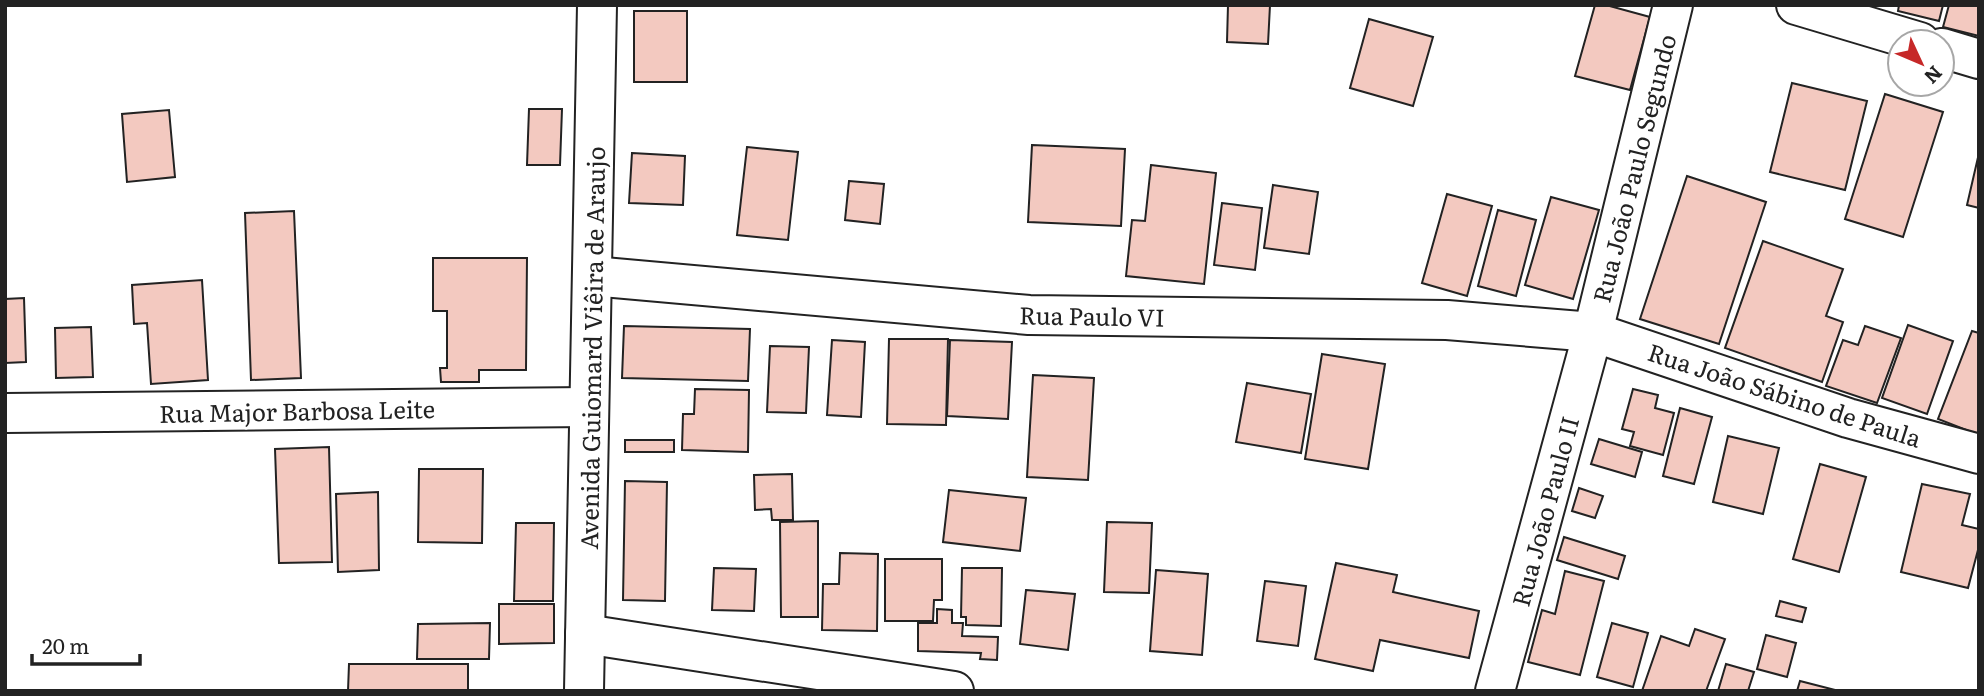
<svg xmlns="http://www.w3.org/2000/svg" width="1984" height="696" font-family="Literata,serif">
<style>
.building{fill:#f3c9c0;stroke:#222;stroke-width:2}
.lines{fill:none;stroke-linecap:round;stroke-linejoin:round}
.minor-casing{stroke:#222;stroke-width:42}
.minor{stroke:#fff;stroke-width:38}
.labels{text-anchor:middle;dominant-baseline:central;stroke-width:5;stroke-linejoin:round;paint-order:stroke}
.street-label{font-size:24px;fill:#222;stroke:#fff}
</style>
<rect width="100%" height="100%" fill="#fff"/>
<!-- building -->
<g class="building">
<polygon points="1228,5 1270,5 1268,44 1227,42"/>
<polygon points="1595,5 1606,5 1650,17 1630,90 1575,76"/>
<polygon points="1899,5 1943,5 1939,21 1898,11"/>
<polygon points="1949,5 1979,5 1979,36 1943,27"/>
<rect x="634" y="11" width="53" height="71"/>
<polygon points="1369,19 1433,37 1413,106 1350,88"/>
<polygon points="1792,83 1867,101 1845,190 1770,172"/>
<polygon points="1885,94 1943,112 1903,237 1845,219"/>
<polygon points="529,109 562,109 560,165 527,165"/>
<polygon points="169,110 175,177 127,182 122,114"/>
<polygon points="1032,145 1125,149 1121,226 1028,222"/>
<polygon points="747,147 798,152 788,240 737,235"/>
<polygon points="632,153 685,156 683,205 629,203"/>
<polygon points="1979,153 1979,208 1967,205"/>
<polygon points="1151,165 1216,173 1204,284 1126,276 1132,220 1145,221"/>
<polygon points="1687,176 1766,202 1719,344 1640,319"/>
<polygon points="849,181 884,184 880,224 845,220"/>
<polygon points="1273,185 1318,192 1309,254 1264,248"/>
<polygon points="1447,194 1492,206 1467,296 1422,283"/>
<polygon points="1551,197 1599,210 1573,299 1525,285"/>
<polygon points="1222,203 1262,208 1255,270 1214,265"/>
<polygon points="1498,210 1536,220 1516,296 1478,286"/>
<polygon points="294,211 301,378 251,380 245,213"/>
<polygon points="1763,241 1843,269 1826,316 1843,322 1822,382 1725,348"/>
<polygon points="433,258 527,258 526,370 479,370 479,382 441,382 440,368 447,368 447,311 433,311"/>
<polygon points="202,280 208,380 151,384 147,323 134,324 132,285"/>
<polygon points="24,298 26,362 5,363 5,299"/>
<polygon points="1908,325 1953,341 1927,414 1882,398"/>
<polygon points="624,326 750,329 748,381 622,378"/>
<polygon points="1865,326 1901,338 1877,403 1826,386 1843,340 1858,345"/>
<polygon points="91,327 93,377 56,378 55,328"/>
<polygon points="1972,331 1979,333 1979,435 1938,419"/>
<polygon points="889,339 948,339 946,425 887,424"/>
<polygon points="832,340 865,342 861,417 827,415"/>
<polygon points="950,340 1012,342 1008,419 947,416"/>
<polygon points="770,346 809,347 806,413 767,412"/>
<polygon points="1322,354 1385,364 1368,469 1305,459"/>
<polygon points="1033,375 1094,378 1088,480 1027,477"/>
<polygon points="1247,383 1311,394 1301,453 1236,442"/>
<polygon points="695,389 749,390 748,452 682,450 683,414 694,414"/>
<polygon points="1633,389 1658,395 1655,408 1674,413 1663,455 1630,446 1634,432 1622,429"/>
<polygon points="1680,408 1712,417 1694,484 1663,476"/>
<polygon points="1728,436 1779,448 1763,514 1713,502"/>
<polygon points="1599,439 1642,452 1635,477 1591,464"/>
<rect x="625" y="440" width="49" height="12"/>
<polygon points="329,447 332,562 279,563 275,449"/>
<polygon points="1820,464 1866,477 1839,572 1793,559"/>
<polygon points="419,469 483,469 482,543 418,542"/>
<polygon points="792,474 793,520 772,520 771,509 755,510 754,475"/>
<polygon points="625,481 667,482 665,601 623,600"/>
<polygon points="1922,484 1970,494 1962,525 1979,529 1979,546 1968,588 1901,572"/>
<polygon points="1579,488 1603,496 1595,518 1572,511"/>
<polygon points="949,490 1026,498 1020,551 943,542"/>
<polygon points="378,492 379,570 338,572 336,494"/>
<polygon points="818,521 818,617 781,617 780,522"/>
<polygon points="1107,522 1152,523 1149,593 1104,592"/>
<polygon points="516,523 554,523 553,601 514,601"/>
<polygon points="1564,537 1625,556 1618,579 1557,560"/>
<polygon points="840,553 878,554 877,631 822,630 823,584 839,584"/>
<polygon points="885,559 942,559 942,600 934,600 933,621 885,621"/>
<polygon points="1336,563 1397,575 1393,592 1479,611 1469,658 1380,640 1373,671 1315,659"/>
<polygon points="714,568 756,569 754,611 712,610"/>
<polygon points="962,568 1002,568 1001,626 966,625 966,617 961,617"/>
<polygon points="1156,570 1208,574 1202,655 1150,651"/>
<polygon points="1565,571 1604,581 1580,675 1528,662 1542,610 1555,614"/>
<polygon points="1265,581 1306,586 1298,646 1257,641"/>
<polygon points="1026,590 1075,594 1068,650 1020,644"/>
<polygon points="1780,601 1806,608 1802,622 1776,616"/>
<polygon points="499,604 554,604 554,643 499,644"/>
<polygon points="937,609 952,610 952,623 963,623 962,636 998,637 997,660 980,659 981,653 918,651 918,623 937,623"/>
<polygon points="490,623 489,659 417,659 418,624"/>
<polygon points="1612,623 1648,633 1633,687 1597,677"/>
<polygon points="1695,629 1725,639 1706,691 1642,691 1661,636 1689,646"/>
<polygon points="1766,635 1796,643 1787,677 1757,669"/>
<polygon points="349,664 468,664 468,691 348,691"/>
<polygon points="1726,664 1754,672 1748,691 1718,691"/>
<polygon points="1800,681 1839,691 1797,691"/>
</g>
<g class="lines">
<defs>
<g id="minor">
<polyline points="1796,5 1920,42"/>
<polyline points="1942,48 1979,59"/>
<polyline points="592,276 1029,315 1447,320 1593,332 1848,418 1979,454"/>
<polyline points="5,413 589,407"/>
<polyline points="585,634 954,691"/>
<polyline points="584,691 597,5"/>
<polyline points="1495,691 1593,332 1673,5"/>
</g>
</defs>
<!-- minor casing -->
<use href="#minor" class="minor-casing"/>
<!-- minor -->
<use href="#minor" class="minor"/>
</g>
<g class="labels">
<!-- street labels -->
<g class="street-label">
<text transform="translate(1633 168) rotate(-76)">Rua João Paulo Segundo</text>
<text transform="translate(1092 315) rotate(1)">Rua Paulo VI</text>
<text transform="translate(591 348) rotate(-89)">Avenida Guiomard Viêira de Araujo</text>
<text transform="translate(1785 394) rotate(18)">Rua João Sábino de Paula</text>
<text transform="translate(297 410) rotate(-1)">Rua Major Barbosa Leite</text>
<text transform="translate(1544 511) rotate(-75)">Rua João Paulo II</text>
</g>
</g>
<!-- border -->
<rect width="1984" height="696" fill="none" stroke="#222222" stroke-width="14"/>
<!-- north arrow -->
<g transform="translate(1921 63) rotate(134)"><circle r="33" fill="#ffffff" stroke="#a7a7a7" stroke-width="2"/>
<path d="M0-5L12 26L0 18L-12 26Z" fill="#c62828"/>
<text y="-10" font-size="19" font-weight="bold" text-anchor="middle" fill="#222222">N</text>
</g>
<!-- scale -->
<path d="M32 654v10h108v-10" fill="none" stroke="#222222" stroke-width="3.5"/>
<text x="42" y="654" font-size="21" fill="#222222" stroke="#ffffff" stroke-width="5" paint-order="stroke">20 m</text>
</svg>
